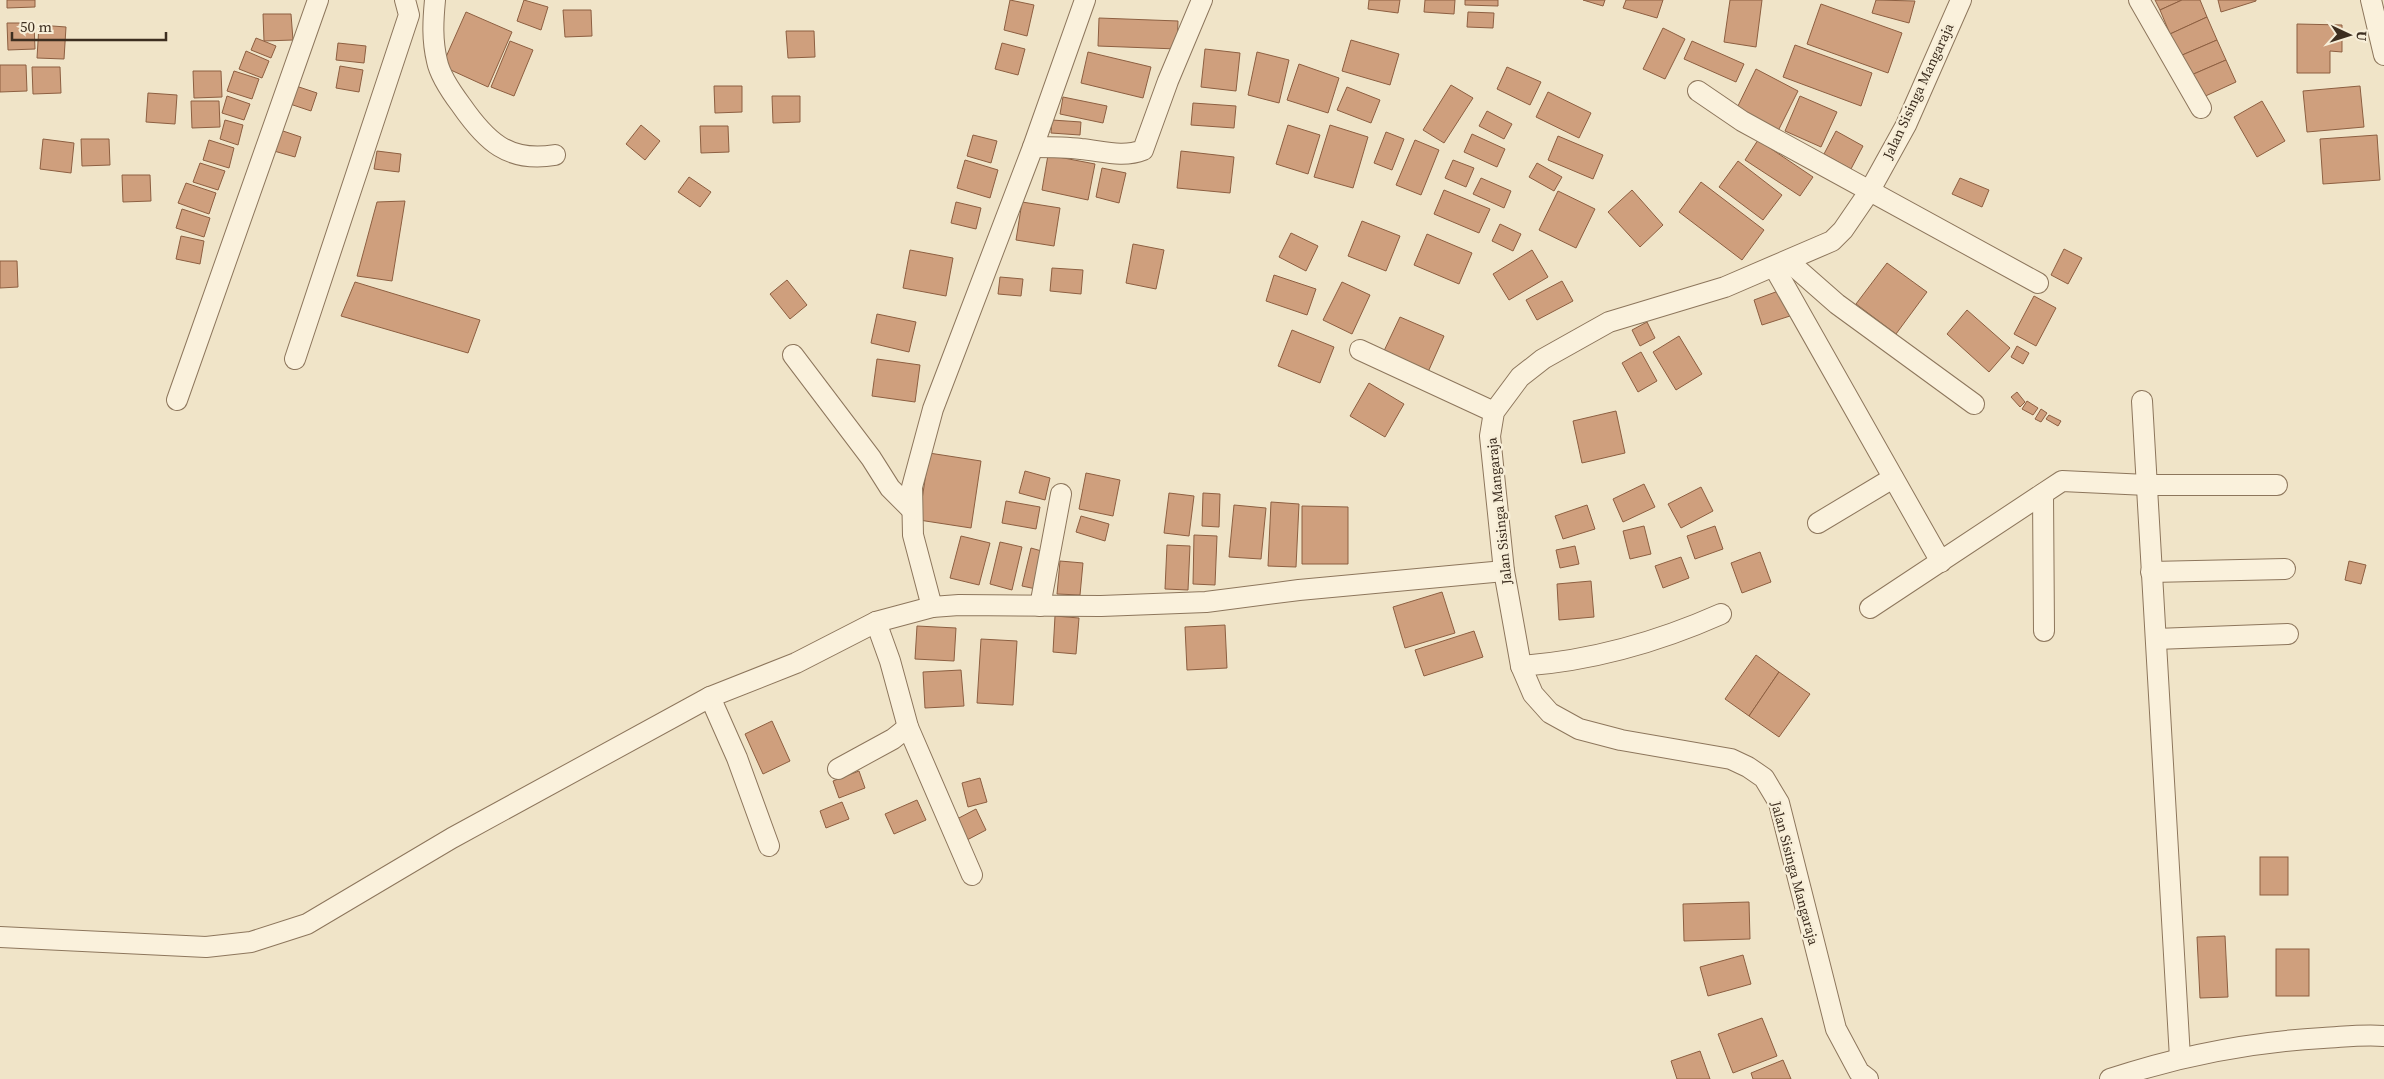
<svg xmlns="http://www.w3.org/2000/svg" width="2384" height="1079" font-family="'Source Serif 4',serif">
<style>
.building{fill:#cf9f7d;stroke:#8d5f41}
.lines{fill:none;stroke-linecap:round;stroke-linejoin:round}
.minor-casing{stroke:#8d765c;stroke-width:22}
.minor{stroke:#faf1dc;stroke-width:20}
.labels{text-anchor:middle;dominant-baseline:central;stroke-width:5;stroke-linejoin:round;paint-order:stroke}
.street-label{font-size:14px;fill:#3d2e20;stroke:#f7eed8}
</style>
<rect width="100%" height="100%" fill="#f0e4c8"/>
<!-- building -->
<g class="building">
<polygon points="7,0 35,0 35,7 7,8"/>
<polygon points="524,0 548,7 541,30 517,21"/>
<polygon points="1010,0 1034,5 1027,36 1004,30"/>
<polygon points="1369,0 1400,0 1398,13 1368,9"/>
<polygon points="1425,0 1455,0 1454,14 1424,12"/>
<polygon points="1465,0 1498,0 1498,6 1465,5"/>
<polygon points="1583,0 1605,0 1603,6"/>
<polygon points="1626,0 1663,0 1657,18 1623,8"/>
<polygon points="1730,0 1762,0 1756,47 1724,42"/>
<polygon points="1876,0 1915,1 1909,23 1872,13"/>
<polygon points="2155,0 2182,0 2160,10"/>
<polygon points="2182,0 2200,0 2207,17 2170,34 2160,10"/>
<polygon points="2218,0 2256,0 2256,1 2221,12"/>
<polygon points="1821,4 1902,33 1888,73 1807,44"/>
<polygon points="563,10 591,10 592,36 565,37"/>
<polygon points="466,12 512,32 488,87 442,66"/>
<polygon points="1468,12 1494,13 1493,28 1467,27"/>
<polygon points="263,14 291,14 293,40 264,41"/>
<polygon points="2207,17 2217,40 2180,56 2170,34"/>
<polygon points="1099,18 1178,21 1177,49 1098,46"/>
<polygon points="7,23 34,23 35,49 8,50"/>
<polygon points="2297,24 2342,25 2342,52 2330,51 2330,73 2297,73"/>
<polygon points="39,25 66,27 64,59 37,58"/>
<polygon points="1663,28 1685,39 1665,79 1643,69"/>
<polygon points="786,31 814,31 815,57 788,58"/>
<polygon points="256,38 276,46 271,58 251,50"/>
<polygon points="1351,40 1399,54 1390,85 1342,71"/>
<polygon points="2217,40 2226,60 2189,76 2180,56"/>
<polygon points="510,41 533,50 514,96 491,87"/>
<polygon points="1692,41 1744,64 1736,82 1684,59"/>
<polygon points="338,43 366,46 364,63 336,60"/>
<polygon points="1002,43 1025,49 1018,75 995,69"/>
<polygon points="1795,45 1872,73 1861,106 1783,77"/>
<polygon points="1205,49 1240,53 1236,91 1201,87"/>
<polygon points="246,51 269,61 262,78 239,69"/>
<polygon points="1088,52 1151,67 1143,98 1081,83"/>
<polygon points="1257,52 1289,60 1279,103 1248,95"/>
<polygon points="2226,60 2236,82 2199,99 2189,76"/>
<polygon points="1299,64 1339,78 1328,113 1287,100"/>
<polygon points="0,65 26,65 27,91 0,92"/>
<polygon points="340,66 363,70 359,92 336,88"/>
<polygon points="32,67 60,67 61,93 33,94"/>
<polygon points="1507,67 1541,82 1530,105 1497,89"/>
<polygon points="1756,69 1798,91 1778,131 1736,110"/>
<polygon points="193,71 221,71 222,97 194,98"/>
<polygon points="234,71 259,79 252,99 227,91"/>
<polygon points="1451,85 1473,98 1444,143 1423,130"/>
<polygon points="296,86 317,93 311,111 290,104"/>
<polygon points="714,86 742,86 742,112 715,113"/>
<polygon points="2360,86 2364,127 2307,132 2303,91"/>
<polygon points="1347,87 1380,100 1371,123 1337,110"/>
<polygon points="1548,92 1591,113 1579,138 1536,117"/>
<polygon points="148,93 177,95 175,124 146,122"/>
<polygon points="227,96 250,104 244,120 222,113"/>
<polygon points="772,96 800,96 800,122 773,123"/>
<polygon points="1800,96 1837,112 1821,147 1785,131"/>
<polygon points="1063,97 1107,106 1103,123 1060,114"/>
<polygon points="191,101 219,101 220,127 192,128"/>
<polygon points="2262,101 2285,141 2257,157 2234,117"/>
<polygon points="1193,103 1236,106 1234,128 1191,125"/>
<polygon points="1487,111 1512,124 1504,139 1479,126"/>
<polygon points="225,120 243,125 238,145 220,139"/>
<polygon points="1052,120 1081,122 1080,135 1051,133"/>
<polygon points="641,125 660,141 645,160 626,144"/>
<polygon points="1288,125 1320,135 1308,174 1276,164"/>
<polygon points="1330,125 1368,137 1353,188 1314,177"/>
<polygon points="700,126 728,126 729,152 701,153"/>
<polygon points="280,130 301,137 295,157 274,151"/>
<polygon points="1836,131 1863,146 1851,169 1824,154"/>
<polygon points="1386,132 1404,139 1392,170 1374,163"/>
<polygon points="1472,134 1505,149 1497,167 1464,152"/>
<polygon points="973,135 997,141 991,163 967,156"/>
<polygon points="2377,135 2380,180 2323,184 2320,139"/>
<polygon points="1558,136 1603,155 1593,179 1548,160"/>
<polygon points="43,139 74,143 71,173 40,169"/>
<polygon points="81,139 109,139 110,165 82,166"/>
<polygon points="209,140 234,148 229,168 203,160"/>
<polygon points="1415,140 1439,150 1421,195 1396,185"/>
<polygon points="1758,140 1813,177 1800,196 1745,160"/>
<polygon points="377,151 401,154 399,172 374,169"/>
<polygon points="1181,151 1234,157 1230,193 1177,188"/>
<polygon points="1048,155 1095,164 1088,200 1042,190"/>
<polygon points="965,160 998,170 990,198 957,188"/>
<polygon points="1453,160 1474,168 1466,187 1445,178"/>
<polygon points="1738,161 1782,195 1763,220 1719,187"/>
<polygon points="200,163 225,171 218,190 193,182"/>
<polygon points="1537,163 1562,177 1554,191 1529,177"/>
<polygon points="1102,168 1126,173 1119,203 1096,197"/>
<polygon points="122,175 150,175 151,201 123,202"/>
<polygon points="689,177 711,192 700,207 678,192"/>
<polygon points="1481,178 1511,191 1504,208 1473,194"/>
<polygon points="1960,178 1989,190 1982,207 1952,194"/>
<polygon points="1701,182 1764,230 1742,260 1679,212"/>
<polygon points="186,183 216,193 209,214 178,203"/>
<polygon points="1444,190 1490,209 1479,233 1434,214"/>
<polygon points="1632,190 1663,225 1640,247 1608,212"/>
<polygon points="1558,191 1595,209 1576,248 1539,230"/>
<polygon points="405,201 392,281 357,276 377,202"/>
<polygon points="956,202 981,208 976,229 951,223"/>
<polygon points="1022,202 1060,208 1054,246 1016,240"/>
<polygon points="182,209 210,218 204,237 176,228"/>
<polygon points="1362,221 1400,236 1386,271 1348,256"/>
<polygon points="1500,224 1521,234 1513,251 1492,241"/>
<polygon points="1291,233 1318,246 1306,271 1279,257"/>
<polygon points="1427,234 1472,253 1459,284 1414,265"/>
<polygon points="181,236 204,241 200,264 176,259"/>
<polygon points="1133,244 1164,250 1156,289 1126,283"/>
<polygon points="2064,249 2082,258 2068,284 2051,275"/>
<polygon points="910,250 953,258 946,296 903,288"/>
<polygon points="1532,250 1548,277 1509,300 1493,274"/>
<polygon points="0,261 17,261 18,287 0,288"/>
<polygon points="1887,263 1927,292 1896,334 1856,304"/>
<polygon points="1052,268 1083,270 1081,294 1050,291"/>
<polygon points="1274,275 1316,289 1307,315 1266,301"/>
<polygon points="1000,277 1023,279 1021,296 998,294"/>
<polygon points="787,280 807,305 790,319 770,294"/>
<polygon points="1562,281 1573,301 1537,320 1526,300"/>
<polygon points="355,282 480,320 468,353 341,316"/>
<polygon points="1342,282 1370,295 1352,334 1323,320"/>
<polygon points="1781,290 1790,316 1762,325 1754,300"/>
<polygon points="2034,296 2056,308 2036,346 2014,334"/>
<polygon points="1967,310 2010,348 1989,372 1947,334"/>
<polygon points="877,314 916,322 909,352 871,343"/>
<polygon points="1400,317 1444,336 1428,372 1383,353"/>
<polygon points="1647,322 1655,338 1640,346 1632,330"/>
<polygon points="1292,330 1334,347 1320,383 1278,366"/>
<polygon points="1679,336 1702,374 1676,390 1653,352"/>
<polygon points="2017,346 2029,353 2023,364 2011,357"/>
<polygon points="1641,352 1657,381 1638,392 1622,363"/>
<polygon points="877,359 920,365 915,402 872,396"/>
<polygon points="1369,383 1404,404 1385,437 1350,416"/>
<polygon points="2017,392 2025,402 2020,407 2011,397"/>
<polygon points="2027,401 2038,408 2033,415 2022,409"/>
<polygon points="2041,409 2047,413 2041,422 2035,419"/>
<polygon points="1616,411 1625,453 1582,463 1573,421"/>
<polygon points="2049,415 2061,421 2058,426 2046,419"/>
<polygon points="929,453 981,461 971,528 919,520"/>
<polygon points="1025,471 1050,478 1045,500 1019,493"/>
<polygon points="1086,473 1120,480 1113,516 1079,509"/>
<polygon points="1644,484 1655,507 1623,522 1613,499"/>
<polygon points="1701,487 1713,511 1681,528 1668,504"/>
<polygon points="1169,493 1194,496 1189,536 1164,533"/>
<polygon points="1203,493 1220,494 1219,527 1202,526"/>
<polygon points="1006,501 1040,507 1036,529 1002,523"/>
<polygon points="1271,502 1299,504 1296,567 1268,566"/>
<polygon points="1234,505 1266,508 1261,559 1229,557"/>
<polygon points="1587,505 1595,529 1563,539 1555,516"/>
<polygon points="1302,506 1348,507 1348,564 1302,564"/>
<polygon points="1081,516 1109,524 1105,541 1076,532"/>
<polygon points="1644,526 1651,554 1630,559 1623,531"/>
<polygon points="1715,526 1723,549 1695,559 1687,536"/>
<polygon points="1194,535 1217,536 1215,585 1193,584"/>
<polygon points="961,536 990,543 979,585 950,578"/>
<polygon points="1000,542 1022,547 1012,590 990,584"/>
<polygon points="1167,545 1190,546 1188,590 1165,589"/>
<polygon points="1575,546 1579,564 1560,568 1556,550"/>
<polygon points="1031,548 1045,552 1036,589 1022,586"/>
<polygon points="1760,552 1771,582 1742,593 1731,563"/>
<polygon points="1681,557 1689,578 1663,588 1655,566"/>
<polygon points="1060,561 1083,563 1080,595 1057,594"/>
<polygon points="2349,561 2366,565 2361,584 2345,580"/>
<polygon points="1591,581 1594,617 1559,620 1557,584"/>
<polygon points="1442,592 1455,633 1405,648 1393,607"/>
<polygon points="1055,616 1079,618 1076,654 1053,652"/>
<polygon points="1225,625 1227,668 1187,670 1185,627"/>
<polygon points="917,626 956,628 954,661 915,659"/>
<polygon points="1474,631 1483,657 1424,676 1415,650"/>
<polygon points="981,639 1017,641 1013,705 977,703"/>
<polygon points="1756,655 1779,672 1749,716 1725,699"/>
<polygon points="961,670 964,706 925,708 923,672"/>
<polygon points="1779,672 1810,694 1779,737 1749,716"/>
<polygon points="772,721 790,761 763,774 745,734"/>
<polygon points="859,771 865,788 839,798 833,781"/>
<polygon points="980,778 987,802 968,807 962,783"/>
<polygon points="917,800 926,820 894,834 885,814"/>
<polygon points="842,802 849,819 826,828 820,811"/>
<polygon points="976,809 986,830 967,840 957,819"/>
<rect x="2260" y="857" width="28" height="38"/>
<polygon points="1749,902 1750,939 1684,941 1683,904"/>
<polygon points="2225,936 2228,997 2200,998 2197,937"/>
<rect x="2276" y="949" width="33" height="47"/>
<polygon points="1743,955 1751,984 1708,996 1700,967"/>
<polygon points="1762,1018 1777,1056 1733,1073 1718,1034"/>
<polygon points="1700,1051 1710,1079 1677,1079 1671,1061"/>
<polygon points="1783,1060 1791,1079 1753,1079 1751,1073"/>
</g>
<g class="lines">
<defs>
<g id="minor">
<path d="M435,0C433,21 432,40 437,61C440,76 452,93 461,105C486,141 508,163 555,155"/>
<polyline points="1085,0 1033,147 933,409 912,487 913,535 932,607 959,605 1101,606 1206,602 1299,590 1504,571"/>
<polyline points="2139,0 2201,108"/>
<polyline points="2371,0 2384,55"/>
<polyline points="1698,91 1742,121 2038,283"/>
<path d="M1033,147C1049,147 1065,147 1081,149C1102,151 1123,158 1143,150L1168,81L1202,0"/>
<polyline points="1788,261 1837,304 1974,404"/>
<polyline points="1774,267 1941,562"/>
<polyline points="1360,350 1494,412"/>
<polyline points="793,355 871,458 890,488 911,509"/>
<polyline points="295,359 405,27 409,15 405,0"/>
<polyline points="177,400 318,0"/>
<polyline points="2142,401 2180,1058"/>
<polyline points="2043,494 2044,631"/>
<polyline points="1818,523 1893,478"/>
<polyline points="2151,572 2285,569"/>
<polyline points="1040,606 1061,494"/>
<polyline points="1870,608 2062,481 2147,485 2277,485"/>
<polyline points="876,622 890,661 908,727 972,875"/>
<polyline points="2156,639 2288,634"/>
<path d="M1521,666C1590,661 1658,642 1721,614"/>
<polyline points="838,769 893,739 908,727"/>
<polyline points="769,846 737,758 710,697 796,663 876,622 932,607"/>
<polyline points="0,937 206,947 251,942 307,924 452,838 710,697"/>
<polyline points="1868,1079 1859,1072 1836,1029 1779,803 1764,778 1748,767 1731,759 1621,740 1579,729 1550,713 1533,694 1521,666 1504,571 1490,436 1494,412 1520,377 1543,359 1609,322 1725,287 1832,241 1843,230 1869,192 1906,125 1961,0"/>
<path d="M2110,1079C2179,1056 2250,1042 2323,1038C2343,1037 2364,1034 2384,1036"/>
</g>
</defs>
<!-- minor casing -->
<use href="#minor" class="minor-casing"/>
<!-- minor -->
<use href="#minor" class="minor"/>
</g>
<g class="labels">
<!-- street labels -->
<g class="street-label">
<text transform="translate(1918 91) rotate(-65)">Jalan Sisinga Mangaraja</text>
<text transform="translate(1499 511) rotate(-96)">Jalan Sisinga Mangaraja</text>
<text transform="translate(1795 873) rotate(75)">Jalan Sisinga Mangaraja</text>
</g>
</g>
<!-- north arrow -->
<g transform="translate(2349 35) rotate(94)" stroke="#f7eed8" stroke-width="4" paint-order="stroke">
<path d="M0-4L9 19L0 12L-9 19Z" fill="#3d2e20"/>
<text y="-8" font-size="14" font-weight="bold" text-anchor="middle" fill="#3d2e20">U</text>
</g>
<!-- scale -->
<path d="M12 32v8h154v-8" fill="none" stroke="#3d2e20" stroke-width="2.5"/>
<text x="20" y="32" font-size="15" fill="#3d2e20" stroke="#f7eed8" stroke-width="4" paint-order="stroke">50 m</text>
</svg>
